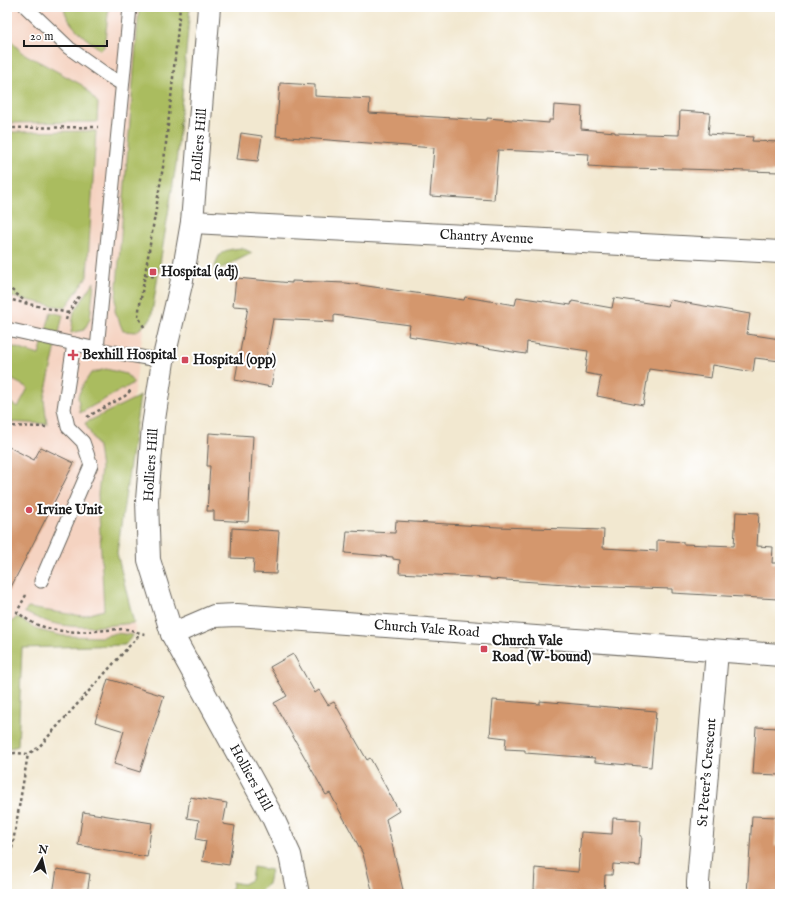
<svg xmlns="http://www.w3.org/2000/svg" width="787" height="901" font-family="'IM FELL English',serif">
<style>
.built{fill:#f5d3c1}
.green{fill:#aabc5f;stroke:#636c3e}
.building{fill:#d4976d}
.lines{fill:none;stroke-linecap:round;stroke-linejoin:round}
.lane-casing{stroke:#67635b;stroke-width:15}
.street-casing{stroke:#67635b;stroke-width:24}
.secondary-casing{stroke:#67635b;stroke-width:24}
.path{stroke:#67635b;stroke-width:2.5;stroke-dasharray:3 3;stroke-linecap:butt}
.lane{stroke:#fff;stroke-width:13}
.street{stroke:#fff;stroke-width:22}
.secondary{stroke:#fff;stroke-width:22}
.poi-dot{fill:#d1495b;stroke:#fff;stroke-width:1.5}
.labels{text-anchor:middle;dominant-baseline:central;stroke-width:4;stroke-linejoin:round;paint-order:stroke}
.street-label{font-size:14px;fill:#1c1c1c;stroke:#fff}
.poi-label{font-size:14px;font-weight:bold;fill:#1c1c1c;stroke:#fff;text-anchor:start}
</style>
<rect width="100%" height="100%" fill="#fff"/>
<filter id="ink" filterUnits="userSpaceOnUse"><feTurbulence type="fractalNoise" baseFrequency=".025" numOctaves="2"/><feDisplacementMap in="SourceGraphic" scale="8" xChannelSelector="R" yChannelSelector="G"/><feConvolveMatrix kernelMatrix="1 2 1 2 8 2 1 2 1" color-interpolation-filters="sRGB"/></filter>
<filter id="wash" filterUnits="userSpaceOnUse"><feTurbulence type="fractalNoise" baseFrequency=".012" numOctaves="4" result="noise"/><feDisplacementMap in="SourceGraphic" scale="16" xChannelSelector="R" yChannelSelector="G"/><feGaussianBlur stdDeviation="0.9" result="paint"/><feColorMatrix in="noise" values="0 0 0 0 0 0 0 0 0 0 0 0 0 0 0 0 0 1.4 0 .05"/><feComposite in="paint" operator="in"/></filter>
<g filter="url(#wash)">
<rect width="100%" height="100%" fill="#f2e8d0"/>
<!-- built -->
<polygon class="built" points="7,7 183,7 167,163 134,393 114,504 117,553 136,632 125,645 22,648 18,746 7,749"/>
<!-- green -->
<g class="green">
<path d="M64,7H109L104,47L101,50C88,40 66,25 64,7Z"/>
<polygon points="139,7 190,7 176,165 151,319 136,332 123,331 115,311"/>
<polygon points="7,35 21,52 82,85 98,103 97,122 7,123"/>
<polygon points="96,131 87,277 65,308 7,296 7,132"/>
<path d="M242,248L252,253L214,272C218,251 222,250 242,248Z"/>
<polygon points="94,282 90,319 84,330 71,333 74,312"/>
<polygon points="51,312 63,315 44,399 47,424 7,422 7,401 18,407 28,388 7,377 7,345 39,355"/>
<polygon points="106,369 126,374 134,383 80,413 78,396 83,385 91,373"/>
<path d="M140,396L117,553L134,623C111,625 85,629 62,625C49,623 36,618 24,612L28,608L83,616L104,610L98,494L101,469L98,447L85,423Z"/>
<polygon points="17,617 38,630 63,636 101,637 116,633 133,635 125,645 22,648 18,746 7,749 7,626"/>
<polygon points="253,867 271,870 268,884 257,894 231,891 232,882 243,884 251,880"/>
</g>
<g id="blocks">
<!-- building -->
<g class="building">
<polygon points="280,83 315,85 315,96 370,99 369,113 487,120 487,118 549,123 549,120 553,120 554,105 582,107 581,129 615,132 615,133 679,135 680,111 710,113 708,134 753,137 752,141 780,142 780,172 683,169 620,168 588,166 589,154 498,150 494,200 430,196 434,148 276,136"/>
<polygon points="241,133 262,136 258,161 237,159"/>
<polygon points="236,278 292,283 292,281 346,283 464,300 465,297 515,305 517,297 571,305 572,301 612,308 614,298 668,306 670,300 750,314 747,334 780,339 780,361 755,358 753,372 713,365 711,378 649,369 643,405 597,396 601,376 585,373 588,351 527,342 526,354 408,336 410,325 334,315 334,322 273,319 265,363 275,365 271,387 235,380 248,307 233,306"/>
<polygon points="209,433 253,436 248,522 214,520 214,511 207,511 210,466 207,466"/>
<polygon points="7,446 34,460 41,447 74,463 7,595"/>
<polygon points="736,512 759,513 757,546 773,547 772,563 780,563 780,595 778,595 778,599 672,593 672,589 581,586 581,585 490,579 490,578 399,573 400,560 393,559 393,557 345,553 347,531 395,533 396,521 498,527 604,530 603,548 657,551 657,540 683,542 683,544 734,546"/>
<polygon points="232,528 279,531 276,574 253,573 254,559 231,558"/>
<polygon points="293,654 315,693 319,690 328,705 334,702 367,760 370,758 399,811 386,819 404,894 373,894 363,854 330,793 326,795 274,703 287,696 270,667"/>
<polygon points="108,679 164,696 140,772 114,764 124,731 95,722"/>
<polygon points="493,700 540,704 540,701 656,711 651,767 595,762 595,758 525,753 525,750 505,749 506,738 490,736"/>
<polygon points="756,727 780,728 780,775 753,774"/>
<polygon points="190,797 227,803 223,824 235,826 229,865 202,861 206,841 196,839 199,820 187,818"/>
<polygon points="83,812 152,823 147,857 78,845"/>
<polygon points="752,816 777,817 775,846 780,847 780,894 747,894"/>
<polygon points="613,818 641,820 640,836 642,836 640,866 613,864 612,875 605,875 604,894 581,894 534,890 535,868 578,872 581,832 612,834"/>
<polygon points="57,869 90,874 87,894 53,894"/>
</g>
</g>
</g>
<g filter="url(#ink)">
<use href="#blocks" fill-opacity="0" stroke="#67635b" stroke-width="1"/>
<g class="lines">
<defs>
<g id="lane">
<polyline points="26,7 69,48 107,75 122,84"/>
<polyline points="7,329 97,349 163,361"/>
<polyline points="97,349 130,7"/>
<polyline points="41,581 91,465 83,442 68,427 64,409 74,344"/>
</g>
<g id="street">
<path id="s1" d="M192,222L780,252"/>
<path id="s2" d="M172,634L214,616L237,615L780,655"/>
<path id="s3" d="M698,894V882L717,651"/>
</g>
<g id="secondary">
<path id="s4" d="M209,7L192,222L182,280L163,361L153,426L147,500L149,560L172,634L273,818L290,855L298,894"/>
</g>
</defs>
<!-- lane casing -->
<use href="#lane" class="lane-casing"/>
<!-- street casing -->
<use href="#street" class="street-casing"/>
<!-- secondary casing -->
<use href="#secondary" class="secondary-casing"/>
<!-- path -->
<g class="path">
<polyline points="7,128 98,127"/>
<polyline points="145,275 156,277"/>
<polyline points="7,286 27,303"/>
<polyline points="7,299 68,313"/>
<polyline points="66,320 68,313 80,295"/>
<polyline points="144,327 138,316 164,161 171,98 180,7"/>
<polyline points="87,417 125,396 132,389"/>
<polyline points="7,426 46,427"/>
<path d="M26,595L17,612C24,617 32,624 41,626C69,636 94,630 123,629C131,628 138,634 147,634"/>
<polyline points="7,754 15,753 28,754 38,748 140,634"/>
<polyline points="7,878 28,754"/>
</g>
<!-- lane -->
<use href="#lane" class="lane"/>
<!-- street -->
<use href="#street" class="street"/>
<!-- secondary -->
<use href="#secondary" class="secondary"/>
</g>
</g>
<!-- markers -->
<g class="poi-dot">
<rect x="149" y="268" width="8" height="8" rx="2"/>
<path d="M71 349h4v4h4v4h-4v4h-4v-4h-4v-4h4z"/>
<rect x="181" y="356" width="8" height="8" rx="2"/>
<circle cx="29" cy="510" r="4"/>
<rect x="480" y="645" width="8" height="8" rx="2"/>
</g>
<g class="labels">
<!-- street labels -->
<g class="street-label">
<text transform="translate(199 145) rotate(-85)">Holliers Hill</text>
<text stroke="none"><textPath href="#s1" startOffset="295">Chantry Avenue</textPath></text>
<text transform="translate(151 465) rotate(-86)">Holliers Hill</text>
<text stroke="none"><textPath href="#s2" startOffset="259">Church Vale Road</textPath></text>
<text stroke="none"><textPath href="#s3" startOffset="122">St Peter's Crescent</textPath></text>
<text stroke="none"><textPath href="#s4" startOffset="799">Holliers Hill</textPath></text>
</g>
<!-- poi labels -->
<g class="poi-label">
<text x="161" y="272">Hospital (adj)</text>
<text x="82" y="355">Bexhill Hospital</text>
<text x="193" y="360">Hospital (opp)</text>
<text x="37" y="510">Irvine Unit</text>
<text x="492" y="641">Church Vale<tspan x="492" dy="16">Road (W-bound)</tspan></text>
</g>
</g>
<!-- margin -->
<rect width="787" height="901" fill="none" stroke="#fff" stroke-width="24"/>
<!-- north arrow -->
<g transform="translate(42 859) rotate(8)" stroke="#ffffff" stroke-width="3" paint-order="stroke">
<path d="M0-3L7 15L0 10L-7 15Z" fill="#1c1c1c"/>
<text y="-6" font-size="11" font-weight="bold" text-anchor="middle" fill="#1c1c1c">N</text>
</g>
<!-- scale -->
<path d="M24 40v6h83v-6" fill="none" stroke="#1c1c1c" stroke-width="2"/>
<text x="30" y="40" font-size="12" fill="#1c1c1c" stroke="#ffffff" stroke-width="3" paint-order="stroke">20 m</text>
</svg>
